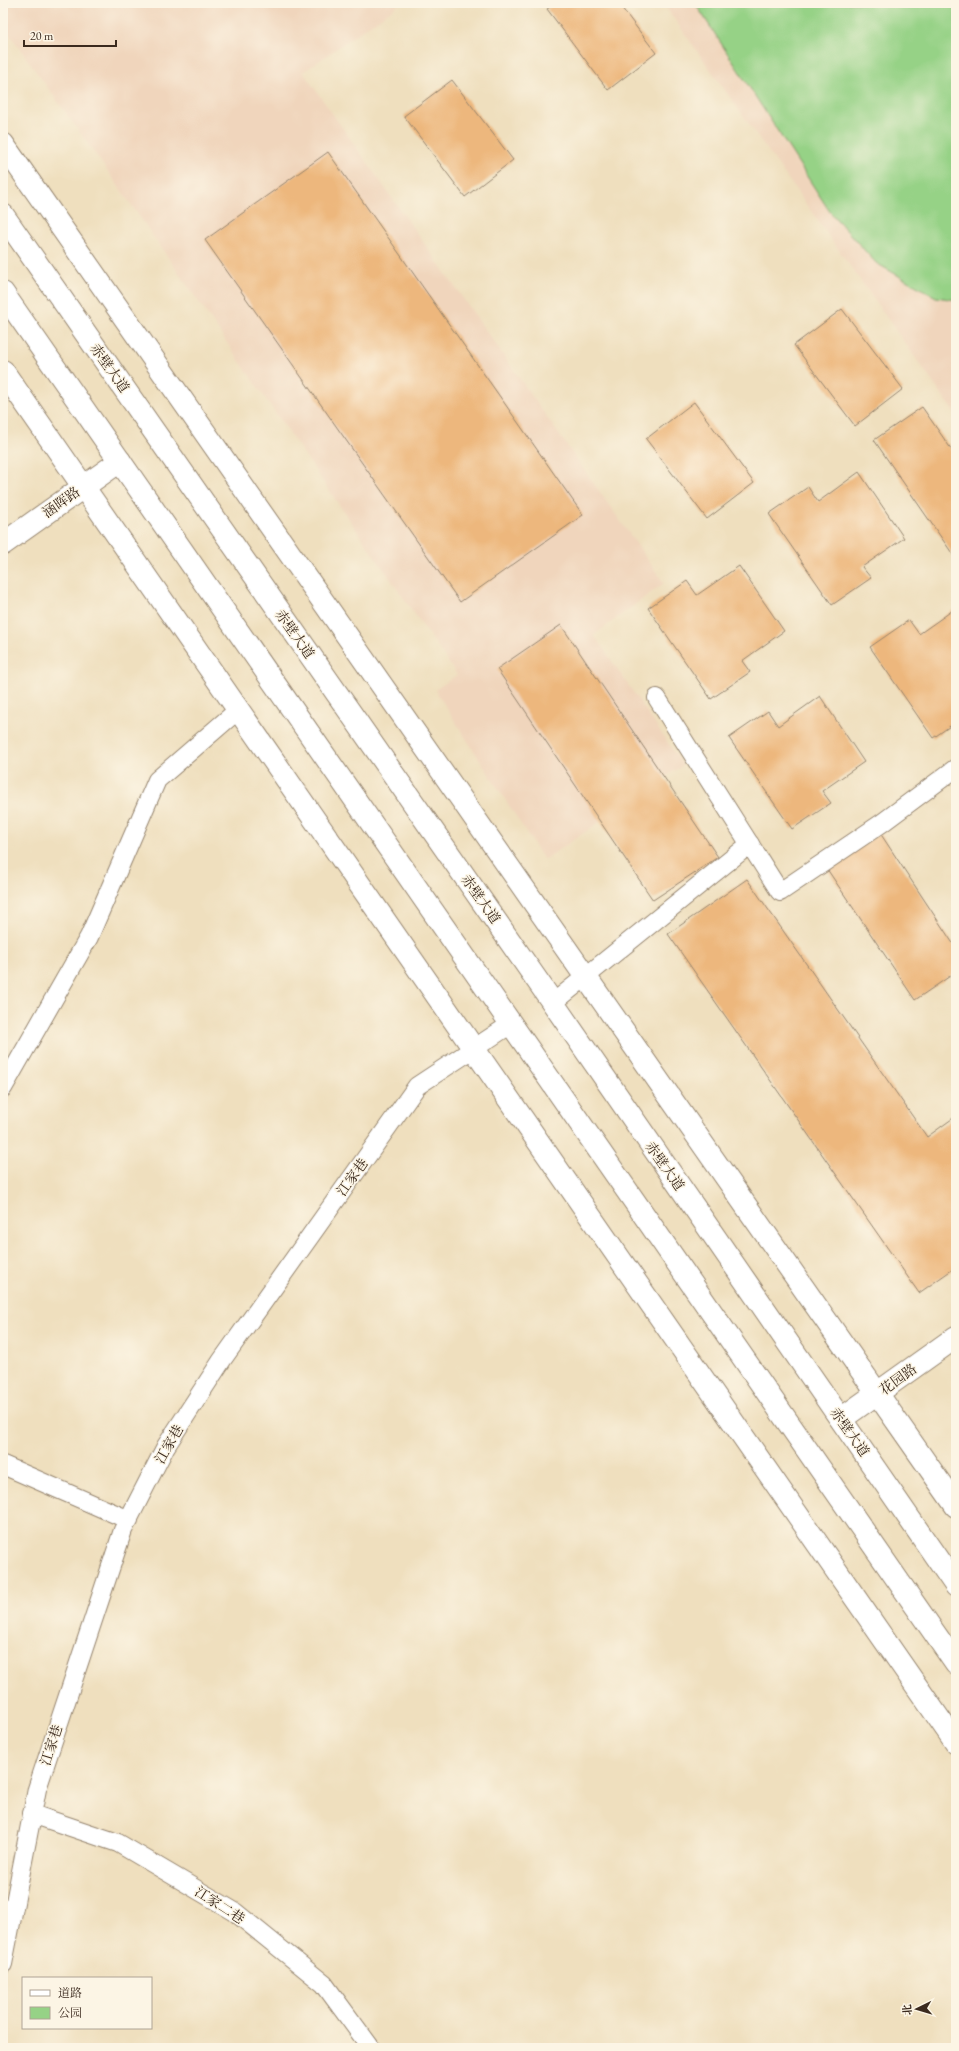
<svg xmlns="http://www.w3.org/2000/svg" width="959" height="2051" font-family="'EB Garamond','Noto Serif SC',serif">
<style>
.built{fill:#f0d5bc}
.green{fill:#96d286;stroke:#687e52}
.building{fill:#edb77d}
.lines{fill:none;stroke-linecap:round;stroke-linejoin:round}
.lane-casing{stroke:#95846e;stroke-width:20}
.street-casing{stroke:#95846e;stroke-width:24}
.secondary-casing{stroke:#95846e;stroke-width:24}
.lane{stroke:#fff;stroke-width:18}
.street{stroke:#fff;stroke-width:22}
.secondary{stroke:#fff;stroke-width:22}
.labels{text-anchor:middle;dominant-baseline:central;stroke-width:3;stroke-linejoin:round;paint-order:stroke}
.street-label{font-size:14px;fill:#3b2a1e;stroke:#fcf5e5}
</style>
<rect width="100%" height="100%" fill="#fcf5e5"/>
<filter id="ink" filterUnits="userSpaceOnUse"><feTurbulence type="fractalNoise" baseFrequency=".025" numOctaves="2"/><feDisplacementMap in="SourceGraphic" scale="8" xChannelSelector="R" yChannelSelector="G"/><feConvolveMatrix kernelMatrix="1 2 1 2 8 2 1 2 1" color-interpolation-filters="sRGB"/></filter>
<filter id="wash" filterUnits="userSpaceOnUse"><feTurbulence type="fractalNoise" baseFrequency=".012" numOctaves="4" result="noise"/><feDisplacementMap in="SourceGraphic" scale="16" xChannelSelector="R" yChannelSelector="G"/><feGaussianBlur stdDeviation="0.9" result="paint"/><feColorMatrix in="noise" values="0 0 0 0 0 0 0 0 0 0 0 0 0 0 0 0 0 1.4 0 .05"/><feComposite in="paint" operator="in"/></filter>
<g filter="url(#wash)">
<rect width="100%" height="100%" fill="#efdfbe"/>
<!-- built -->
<g class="built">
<polygon points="3,3 401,3 303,72 664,583 594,635 683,765 544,860 435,690 457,675 126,197 3,25"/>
<polygon points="663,3 956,3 956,414 934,384"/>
</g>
<!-- green -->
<polygon class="green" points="695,3 956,3 956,300 936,297 876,263 830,212"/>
<g id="blocks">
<!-- building -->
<g class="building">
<polygon points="556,3 618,3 656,53 608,90 547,9"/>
<polygon points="452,80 513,160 465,197 404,116"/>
<polygon points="328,152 583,515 460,602 205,240"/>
<polygon points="842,309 903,389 855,426 794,345"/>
<polygon points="694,402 754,483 707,519 646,439"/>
<polygon points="922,407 956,456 956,559 874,440"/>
<polygon points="859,472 904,538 862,567 871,578 832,605 769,514 808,487 818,502"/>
<polygon points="739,566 784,631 742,661 750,672 711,699 648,608 687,581 697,595"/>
<polygon points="956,608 956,722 933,738 870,647 909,620 919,634"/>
<polygon points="561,625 718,857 653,900 497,669"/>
<polygon points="820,696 864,762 822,791 831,803 792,829 729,738 768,711 778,726"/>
<polygon points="880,833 956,948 956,972 915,1000 827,869"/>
<polygon points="747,879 927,1137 956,1116 956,1267 919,1293 668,934"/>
</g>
</g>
</g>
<g filter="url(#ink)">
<use href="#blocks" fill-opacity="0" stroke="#95846e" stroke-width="1"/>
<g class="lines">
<defs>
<g id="lane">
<polyline points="657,698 780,892 882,823 956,768"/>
<polyline points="553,1003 750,844"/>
<polyline points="3,1088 89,937 157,780 238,710"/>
<polyline points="3,1465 129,1520"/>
<polyline points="32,1814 118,1843 235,1912 324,1984 371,2048"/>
<polyline points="3,1964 37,1789 123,1530 166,1446 222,1360 417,1086 511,1024"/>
</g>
<g id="street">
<polyline points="3,144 956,1506"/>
<polyline points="3,371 956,1743"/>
<polyline points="841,1419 956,1337"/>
</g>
<g id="secondary">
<polyline points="3,215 553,1003 956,1586"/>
<polyline points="3,293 956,1664"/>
<polyline points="3,544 120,461"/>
</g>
</defs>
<!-- lane casing -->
<use href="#lane" class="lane-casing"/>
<!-- street casing -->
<use href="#street" class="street-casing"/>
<!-- secondary casing -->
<use href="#secondary" class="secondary-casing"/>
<!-- lane -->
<use href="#lane" class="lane"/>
<!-- street -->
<use href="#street" class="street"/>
<!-- secondary -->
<use href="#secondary" class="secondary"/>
</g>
</g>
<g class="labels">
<!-- street labels -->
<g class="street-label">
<text transform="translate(110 368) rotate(55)">赤壁大道</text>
<text transform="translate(61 502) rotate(-35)">涵晖路</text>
<text transform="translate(295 634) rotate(55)">赤壁大道</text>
<text transform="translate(481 899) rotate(55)">赤壁大道</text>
<text transform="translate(665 1166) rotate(55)">赤壁大道</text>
<text transform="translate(352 1177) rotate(-54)">江家巷</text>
<text transform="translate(898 1379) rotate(-36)">花园路</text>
<text transform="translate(850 1432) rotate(55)">赤壁大道</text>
<text transform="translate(169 1444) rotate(-60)">江家巷</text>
<text transform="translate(51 1745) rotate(-72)">江家巷</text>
<text transform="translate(220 1905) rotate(33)">江家二巷</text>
</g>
</g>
<!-- margin -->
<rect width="959" height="2051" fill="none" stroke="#fcf5e5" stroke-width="16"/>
<!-- legend -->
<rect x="22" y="1977" width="130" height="52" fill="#fcf5e5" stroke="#afa495"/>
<rect x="30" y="1990" width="20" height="6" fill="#ffffff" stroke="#afa495"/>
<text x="58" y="1997" font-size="12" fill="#3b2a1e">道路</text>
<rect x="30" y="2007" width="20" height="12" fill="#96d286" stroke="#afa495"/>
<text x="58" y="2017" font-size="12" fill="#3b2a1e">公园</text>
<!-- north arrow -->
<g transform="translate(917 2009) rotate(265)" stroke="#fcf5e5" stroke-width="3" paint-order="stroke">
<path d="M0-3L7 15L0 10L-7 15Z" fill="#3b2a1e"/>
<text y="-6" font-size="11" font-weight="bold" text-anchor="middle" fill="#3b2a1e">北</text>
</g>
<!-- scale -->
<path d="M24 40v6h92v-6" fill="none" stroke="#3b2a1e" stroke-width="2"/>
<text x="30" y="40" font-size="12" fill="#3b2a1e" stroke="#fcf5e5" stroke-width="3" paint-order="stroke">20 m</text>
</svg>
